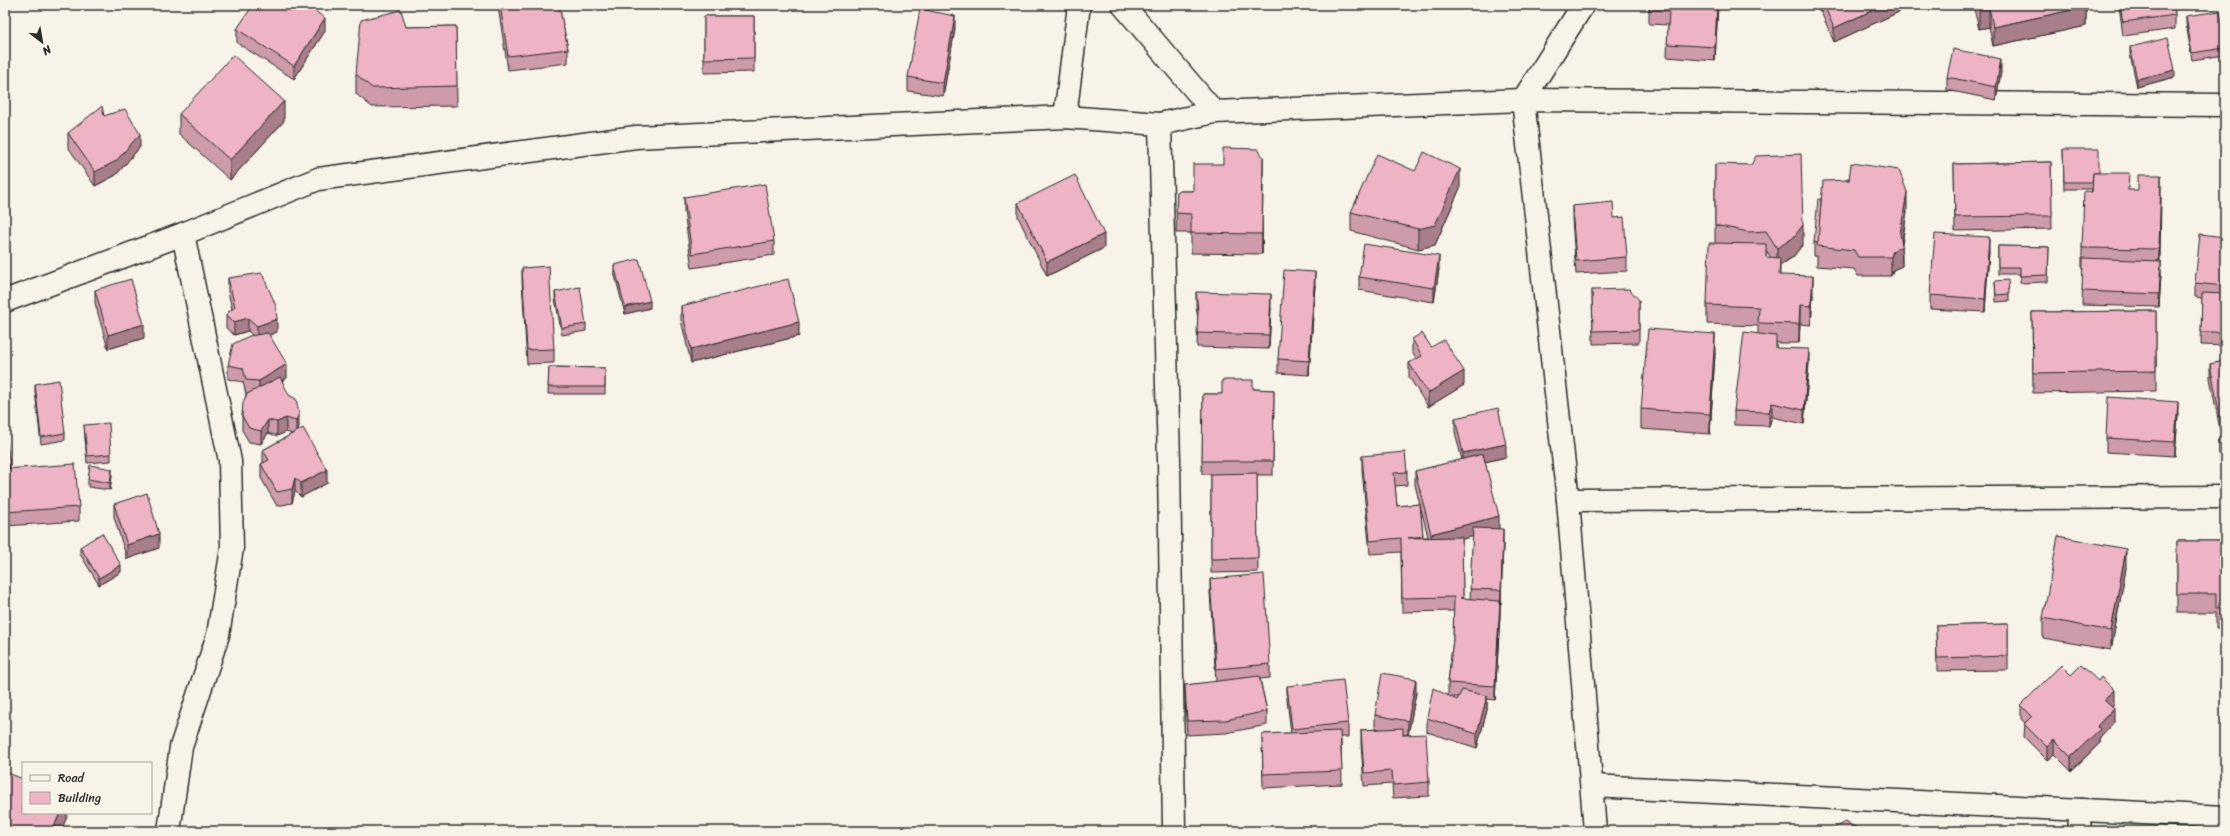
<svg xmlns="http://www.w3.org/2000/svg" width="2230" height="836" font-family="Sriracha,sans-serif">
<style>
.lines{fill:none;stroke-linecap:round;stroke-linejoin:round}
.minor-casing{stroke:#2b2b2b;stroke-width:25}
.minor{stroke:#f7f3e8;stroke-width:22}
.wall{fill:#cd9ba9;stroke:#2b2b2b;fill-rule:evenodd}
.shaded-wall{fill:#a77e8a;stroke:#2b2b2b}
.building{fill:#eeb4c5;stroke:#2b2b2b}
</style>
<rect width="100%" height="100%" fill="#f7f3e8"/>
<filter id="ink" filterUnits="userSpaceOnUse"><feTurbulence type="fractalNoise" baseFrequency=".025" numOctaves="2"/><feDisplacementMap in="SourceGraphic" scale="8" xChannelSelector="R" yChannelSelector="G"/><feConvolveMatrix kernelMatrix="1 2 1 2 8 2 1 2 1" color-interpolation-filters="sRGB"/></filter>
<g filter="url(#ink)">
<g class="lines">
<defs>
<g id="minor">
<polyline points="1123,5 1214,112"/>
<polyline points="1583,5 1523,100 1568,500 1595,831"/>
<polyline points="1065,117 1079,5"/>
<polyline points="1160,124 1169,461 1174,831"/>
<polyline points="5,301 183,234 318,179 636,137 1065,117 1160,124 1214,112 1523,100 2225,105"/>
<polyline points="1568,500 2225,497"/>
<polyline points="1592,786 2225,817"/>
<polyline points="169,831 181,747 218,635 232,548 230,461 183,234"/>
<polyline points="2079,831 2081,810"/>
</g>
</defs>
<!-- minor casing -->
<use href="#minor" class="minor-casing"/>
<!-- minor -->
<use href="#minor" class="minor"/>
</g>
<!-- wall -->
<g class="wall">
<polygon points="499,5 559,5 568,49 568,63 508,70 499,13"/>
<polygon points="1649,5 1718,5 1715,61 1667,57 1668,25 1649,24"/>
<polygon points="1818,5 1901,5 1901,11 1834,42"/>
<polygon points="1973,5 2086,5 2086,26 1993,46 1989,27 1979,29"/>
<polygon points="2119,5 2174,5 2175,15 2175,29 2123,36"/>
<polygon points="704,16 754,16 754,72 704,73"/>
<polygon points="2186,16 2225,41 2225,55 2192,60 2186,23"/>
<polygon points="456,26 457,106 372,107 356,94 356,74 406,27"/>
<polygon points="237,29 325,31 294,79 237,43"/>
<polygon points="955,29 943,96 908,91 908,77"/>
<polygon points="2130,47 2175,77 2137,87 2130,54"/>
<polygon points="2001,72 1996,100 1947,90 1947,77"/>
<polygon points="179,114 284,121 230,180 179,134"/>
<polygon points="68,133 140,147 116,175 95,186 68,147"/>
<polygon points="2063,149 2099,173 2129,190 2161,195 2160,261 2161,274 2159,307 2082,305 2083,267 2082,267 2082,248 2092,189 2064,189"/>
<polygon points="2051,162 2052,229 1955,231 1954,164"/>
<path d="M1715,164L1803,244L1793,257L1780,266V275L1813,295L1811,325L1800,324L1799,343H1776V348L1809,362L1804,424L1772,417L1769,426L1734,425V411L1758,334V326L1707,324V305L1715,243ZM1766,250L1771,258H1766Z"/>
<polygon points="1415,171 1460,188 1435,245 1418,249 1351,231 1351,212"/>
<polygon points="1263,176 1262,254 1191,253 1191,233 1176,233 1177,191 1193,191"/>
<polygon points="684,197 774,241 774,255 692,268 684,211"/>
<polygon points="1018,203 1104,248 1047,276 1018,217"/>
<polygon points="1572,206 1614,218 1627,257 1627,271 1576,274 1572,219"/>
<polygon points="1907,211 1902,245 1902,266 1893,270 1891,276 1858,276 1854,269 1817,266 1817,256 1814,256 1814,242"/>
<polygon points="2225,237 2225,346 2201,345 2202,298 2195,297 2195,283"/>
<polygon points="1998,246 2049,247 2048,282 2020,283 2020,274 1998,274"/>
<polygon points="1989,251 1985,312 1930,309 1930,295"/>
<polygon points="614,265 650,308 625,314 614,272"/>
<polygon points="522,268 554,349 554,363 527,364 522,281"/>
<polygon points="1439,269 1434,302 1359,290 1359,277"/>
<polygon points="228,278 277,332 269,335 287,378 282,381 299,426 298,430 327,483 301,497 295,491 292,503 277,506 261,478 261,464 263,463 263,450 292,434 286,432 277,436 268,433 261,444 249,442 242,430 242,416 246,394 243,382 228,379 228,365 252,335 248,331 234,335 226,328 226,314 232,309 228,292"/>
<polygon points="1995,281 2009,294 2009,301 1996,302"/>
<polygon points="1315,285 1309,375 1278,373 1278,359"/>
<polygon points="95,290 144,338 108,349 95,303"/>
<polygon points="1592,290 1639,300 1639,343 1593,344"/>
<polygon points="555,292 586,324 586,331 562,335 555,299"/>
<polygon points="1196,292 1271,308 1269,349 1197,347 1198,319 1196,306"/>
<polygon points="681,306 799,336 691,363 681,320"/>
<polygon points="2156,311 2156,391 2033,393 2032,312"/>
<polygon points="1412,339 1464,385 1428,407 1409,377 1409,363 1416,359 1412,352"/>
<polygon points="1715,353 1710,434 1641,429 1641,409"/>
<polygon points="2225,361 2225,440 2222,440 2225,440 2225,462 2219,462 2219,440 2222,440 2210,378 2210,364"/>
<polygon points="549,367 605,368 605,394 548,394"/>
<polygon points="35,384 65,433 65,440 41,444 35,391"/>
<polygon points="1253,389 1274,390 1273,475 1257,475 1258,572 1211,573 1211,474 1202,474 1203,394 1222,394"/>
<polygon points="2178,415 2175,456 2106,452 2106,438"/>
<path d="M1455,418L1506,457L1485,462L1499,529L1503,543L1501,604H1500V615L1495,700L1487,699V710L1477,748L1427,732V718L1448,695V683L1453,639L1454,611L1402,612L1401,552L1370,554L1362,470V456L1407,472V485L1395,486L1397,506L1420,504L1423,537H1428L1415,485V471L1462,460L1455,432ZM1473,536L1470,599L1463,598L1462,539ZM1450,697H1459L1457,700Z"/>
<polygon points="84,425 111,454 111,461 87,463"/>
<polygon points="6,436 10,469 79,507 79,521 5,526 5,437"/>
<polygon points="112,476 110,490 88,487 88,479"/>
<polygon points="114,504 159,548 127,559 114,517"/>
<polygon points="2177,541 2225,541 2225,628 2216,628 2216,613 2177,613"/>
<polygon points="80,547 121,572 99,585 80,554"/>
<polygon points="2126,568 2111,650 2043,638 2043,618"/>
<polygon points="1210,579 1270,664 1270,678 1260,679 1267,711 1267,725 1226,733 1187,735 1185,699 1185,685 1216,682 1210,593"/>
<polygon points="2008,624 2008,670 1937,671 1936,626"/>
<polygon points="2071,675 2114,704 2112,706 2114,722 2100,737 2100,743 2071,771 2054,754 2047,760 2024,737 2025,723 2021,719 2021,705"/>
<polygon points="1287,686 1348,723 1348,737 1341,737 1342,784 1263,788 1262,734 1291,733 1287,700"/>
<polygon points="1416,693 1408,735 1403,734 1403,735 1429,782 1429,796 1393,798 1392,784 1364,786 1361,744 1361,730 1379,729 1375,728 1375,715"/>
</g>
<!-- shaded-wall -->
<g class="shaded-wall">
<polygon points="1717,5 1718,5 1715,61 1715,47"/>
<polygon points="1884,5 1901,5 1901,11 1834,42 1834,28"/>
<polygon points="1989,7 1989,27 1979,29 1979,9"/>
<polygon points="2086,7 2086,26 1993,46 1993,27"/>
<polygon points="955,16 955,29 943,96 943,83"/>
<polygon points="325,18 325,31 294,79 294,66"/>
<polygon points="2001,59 2001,72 1996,100 1996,87"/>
<polygon points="2175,70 2175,77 2137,87 2137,79"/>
<polygon points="284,101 284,121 230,180 230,160"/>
<polygon points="140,134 140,147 116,175 95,186 95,172"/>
<polygon points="1263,157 1263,176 1262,254 1262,234"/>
<polygon points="1460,169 1460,188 1435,245 1418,249 1418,229"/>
<polygon points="2161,175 2161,195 2159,269 2159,249"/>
<polygon points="1907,192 1907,211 1901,246 1902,266 1893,270 1891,276 1891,257 1900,234"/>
<polygon points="1803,225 1803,244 1793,257 1777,267 1777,248"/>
<polygon points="1104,234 1104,248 1047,276 1047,262"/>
<polygon points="1989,237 1989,251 1985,312 1985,299"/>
<polygon points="1439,256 1439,269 1434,302 1434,288"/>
<polygon points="2161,261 2161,274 2159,307 2159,294"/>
<polygon points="1315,272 1315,285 1309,375 1309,361"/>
<polygon points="1813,276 1813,295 1811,325 1811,306"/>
<polygon points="1271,294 1271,308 1269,349 1269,335"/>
<polygon points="650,301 650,308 625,314 625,307"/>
<polygon points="1800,305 1800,324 1799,343 1799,324"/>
<polygon points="248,318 248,331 234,335 234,322"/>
<polygon points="277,319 277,332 257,340 257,326"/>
<polygon points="799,322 799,336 691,363 691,349"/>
<polygon points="144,324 144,338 108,349 108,335"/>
<polygon points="1715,334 1715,353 1710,434 1710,414"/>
<polygon points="1809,349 1809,362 1804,424 1804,410"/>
<polygon points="287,364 287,378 259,395 259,381"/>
<polygon points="1464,371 1464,385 1428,407 1428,393"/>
<polygon points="2178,402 2178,415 2175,456 2175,442"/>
<polygon points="1772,403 1772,417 1769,426 1769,412"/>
<polygon points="9,411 9,419 5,433 5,426"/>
<polygon points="299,413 299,426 296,435 296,421"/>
<polygon points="286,418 286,432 277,436 277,422"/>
<polygon points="268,420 268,433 261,444 261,431"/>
<polygon points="1506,444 1506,457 1463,467 1463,453"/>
<polygon points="112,469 112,476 110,490 110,483"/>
<polygon points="327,470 327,483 301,497 301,483"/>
<polygon points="295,478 295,491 292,503 292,489"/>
<polygon points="1499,516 1499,530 1431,547 1431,534"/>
<polygon points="1503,529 1503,543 1501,604 1501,590"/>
<polygon points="159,534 159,548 127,559 127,545"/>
<polygon points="2126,549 2126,568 2111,650 2111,631"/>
<polygon points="121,565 121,572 99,585 99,578"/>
<polygon points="1500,601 1500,615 1495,700 1495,686"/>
<polygon points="1416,679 1416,693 1408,735 1408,721"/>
<polygon points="2114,690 2114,704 2104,713 2104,699"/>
<polygon points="1487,696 1487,710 1477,748 1477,734"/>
<polygon points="2114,708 2114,722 2100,737 2100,743 2071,771 2071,757 2097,726"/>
<polygon points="2054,740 2054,754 2047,760 2047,747"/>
<polygon points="60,813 67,813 67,817 61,831 52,831"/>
</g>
<!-- building -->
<g class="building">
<polygon points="253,5 306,5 325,18 294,66 237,29"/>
<polygon points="500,5 559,5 568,49 508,56"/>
<polygon points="1649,5 1717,5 1715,47 1667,44 1669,11 1649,10"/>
<polygon points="1824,5 1884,5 1834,28"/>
<polygon points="1978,5 2086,5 2086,7 1993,27 1989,7 1979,9"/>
<polygon points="2120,5 2174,5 2175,15 2123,22"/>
<polygon points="920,9 955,16 943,83 908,77"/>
<polygon points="401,10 406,27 456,26 457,86 372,88 356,74 361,20"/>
<polygon points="2220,11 2225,41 2225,48 2192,53 2186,16"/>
<polygon points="704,16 754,16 754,58 704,59"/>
<polygon points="2168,38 2175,70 2137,79 2130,47"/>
<polygon points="1953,49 2001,59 1996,87 1947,77"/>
<polygon points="233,55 284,101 230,160 179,114"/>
<polygon points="102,106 104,116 125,109 140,134 116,161 95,172 68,133"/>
<polygon points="1223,148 1258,149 1263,157 1262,234 1191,233 1191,214 1176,213 1177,191 1193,191 1193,164 1223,164"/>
<polygon points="2063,149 2099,149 2099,173 2093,173 2092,182 2064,182"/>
<polygon points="1424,152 1460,169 1435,225 1418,229 1351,212 1377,154 1415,171"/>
<polygon points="1801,154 1803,225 1793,238 1777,248 1766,231 1748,232 1715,225 1715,164 1751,165 1756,156"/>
<polygon points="2051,162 2052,216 1955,217 1954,164"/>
<polygon points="1851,163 1899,170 1907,192 1900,234 1902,246 1893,251 1891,257 1858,257 1854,250 1817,246 1823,181 1849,180"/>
<polygon points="2093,173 2129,173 2128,190 2138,190 2138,175 2161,175 2159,249 2082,248 2084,191 2092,192"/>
<polygon points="1075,175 1104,234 1047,262 1018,203"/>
<polygon points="1847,178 1849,178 1849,180 1846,180"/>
<polygon points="765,184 774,241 692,254 684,197"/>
<polygon points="1818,199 1821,199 1818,243 1814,242"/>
<polygon points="1613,202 1614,218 1624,217 1627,257 1576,261 1572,206"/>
<polygon points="1935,234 1989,237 1985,299 1930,295"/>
<polygon points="2200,234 2225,237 2225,286 2195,283"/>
<polygon points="1709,243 1766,244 1766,257 1780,258 1779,275 1813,276 1811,306 1800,305 1799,324 1758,323 1759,307 1707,305"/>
<polygon points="1364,244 1439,256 1434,288 1359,277"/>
<polygon points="1998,246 2049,247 2048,275 2020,276 2020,267 1998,267"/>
<polygon points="2083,258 2161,261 2159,294 2082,291"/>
<polygon points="639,259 650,301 625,307 614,265"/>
<polygon points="549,266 554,349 527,350 522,268"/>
<polygon points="1284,270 1315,272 1309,361 1278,359"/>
<polygon points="262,273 276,306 277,319 257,326 248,318 234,322 226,314 235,307 228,278"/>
<polygon points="131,279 144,324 108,335 95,290"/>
<polygon points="788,279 799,322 691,349 681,306"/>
<polygon points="2008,280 2009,294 1996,295 1995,281"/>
<polygon points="580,287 586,324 562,328 555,292"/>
<polygon points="1629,289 1639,300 1639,330 1593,331 1592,290"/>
<polygon points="1196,292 1271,294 1269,335 1197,333 1198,311"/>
<polygon points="2202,293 2225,294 2225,332 2201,332"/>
<polygon points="2156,311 2156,371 2033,373 2032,312"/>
<polygon points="1648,329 1715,334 1710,414 1641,409"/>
<polygon points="1744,332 1776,336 1776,348 1809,349 1804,410 1772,403 1769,412 1734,411"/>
<polygon points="268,333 287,364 259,381 246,380 243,368 228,365 233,344 249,336"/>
<polygon points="1422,333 1431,347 1444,340 1464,371 1428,393 1409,363 1422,356 1412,339"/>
<polygon points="2225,361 2225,426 2222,427 2210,364"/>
<polygon points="549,367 605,368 605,387 548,387"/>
<polygon points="280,377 289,395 296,399 299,413 296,421 286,418 277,422 268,420 261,431 249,428 242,416 243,402 247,394"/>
<polygon points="59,380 65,433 41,437 35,384"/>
<polygon points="1222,380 1253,380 1253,389 1274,390 1273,461 1202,461 1203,394 1222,394"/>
<polygon points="2108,397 2178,402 2175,442 2106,438"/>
<polygon points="1498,408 1506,444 1463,453 1455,418"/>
<polygon points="5,410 9,411 5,426"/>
<polygon points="109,423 111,454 87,456 84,425"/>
<polygon points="303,428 327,470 301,483 295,478 292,489 277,492 261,464 269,460 263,450"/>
<polygon points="6,436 10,468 5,468 5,437"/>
<rect x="2219" y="440" width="6" height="15"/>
<polygon points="1405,452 1407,472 1394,473 1397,506 1420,504 1423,536 1408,538 1462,537 1463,597 1460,598 1500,601 1495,686 1448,683 1453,639 1454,597 1402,598 1401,538 1370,541 1362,456"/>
<polygon points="1483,454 1499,516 1431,534 1415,471"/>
<polygon points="75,464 79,507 5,512 5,469"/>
<polygon points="90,465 112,469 110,483 88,479"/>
<polygon points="1257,473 1258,558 1211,559 1211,474"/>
<polygon points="147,493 159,534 127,545 114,504"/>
<polygon points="1473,528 1503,529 1501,590 1470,589"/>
<polygon points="102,533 121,565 99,578 80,547"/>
<polygon points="2058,536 2126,549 2111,631 2043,618"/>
<polygon points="2177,541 2225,541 2225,608 2216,609 2216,594 2177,594"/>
<polygon points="1264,574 1270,664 1216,669 1210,579"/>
<polygon points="2008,624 2008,656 1937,658 1936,626"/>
<polygon points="2061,665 2071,675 2081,665 2098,681 2101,677 2114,690 2104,699 2114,708 2097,726 2100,729 2071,757 2054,740 2047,747 2024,724 2032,716 2021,705"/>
<polygon points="1382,673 1416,679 1408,721 1375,715"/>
<polygon points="1259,676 1267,711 1226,720 1187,721 1185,685"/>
<polygon points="1343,680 1348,723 1292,729 1287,686"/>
<polygon points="1433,688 1457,700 1462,690 1487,696 1477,734 1427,718"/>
<polygon points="1403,728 1403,735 1426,734 1429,782 1393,785 1392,771 1364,773 1361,730"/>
<polygon points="1340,731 1342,771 1263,774 1262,734"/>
<polygon points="8,773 23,779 23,813 60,813 52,831 5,831 5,780"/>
<polygon points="1845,822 1864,831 1828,831"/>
</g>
</g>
<!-- margin -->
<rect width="2230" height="836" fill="none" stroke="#f7f3e8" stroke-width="20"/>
<rect x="10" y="10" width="2210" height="816" fill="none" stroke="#2b2b2b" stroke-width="1.5" filter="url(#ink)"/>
<!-- legend -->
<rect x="22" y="762" width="130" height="52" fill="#f7f3e8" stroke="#a5a39c"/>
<rect x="30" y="775" width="20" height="6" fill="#f7f3e8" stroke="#a5a39c"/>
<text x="58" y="782" font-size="12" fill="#2b2b2b">Road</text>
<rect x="30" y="792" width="20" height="12" fill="#eeb4c5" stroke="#a5a39c"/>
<text x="58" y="802" font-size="12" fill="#2b2b2b">Building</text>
<!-- north arrow -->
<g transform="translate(42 42) rotate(149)" stroke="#f7f3e8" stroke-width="3" paint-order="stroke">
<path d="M0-3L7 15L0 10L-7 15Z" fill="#2b2b2b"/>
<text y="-6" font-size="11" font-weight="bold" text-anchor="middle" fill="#2b2b2b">N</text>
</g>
</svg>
